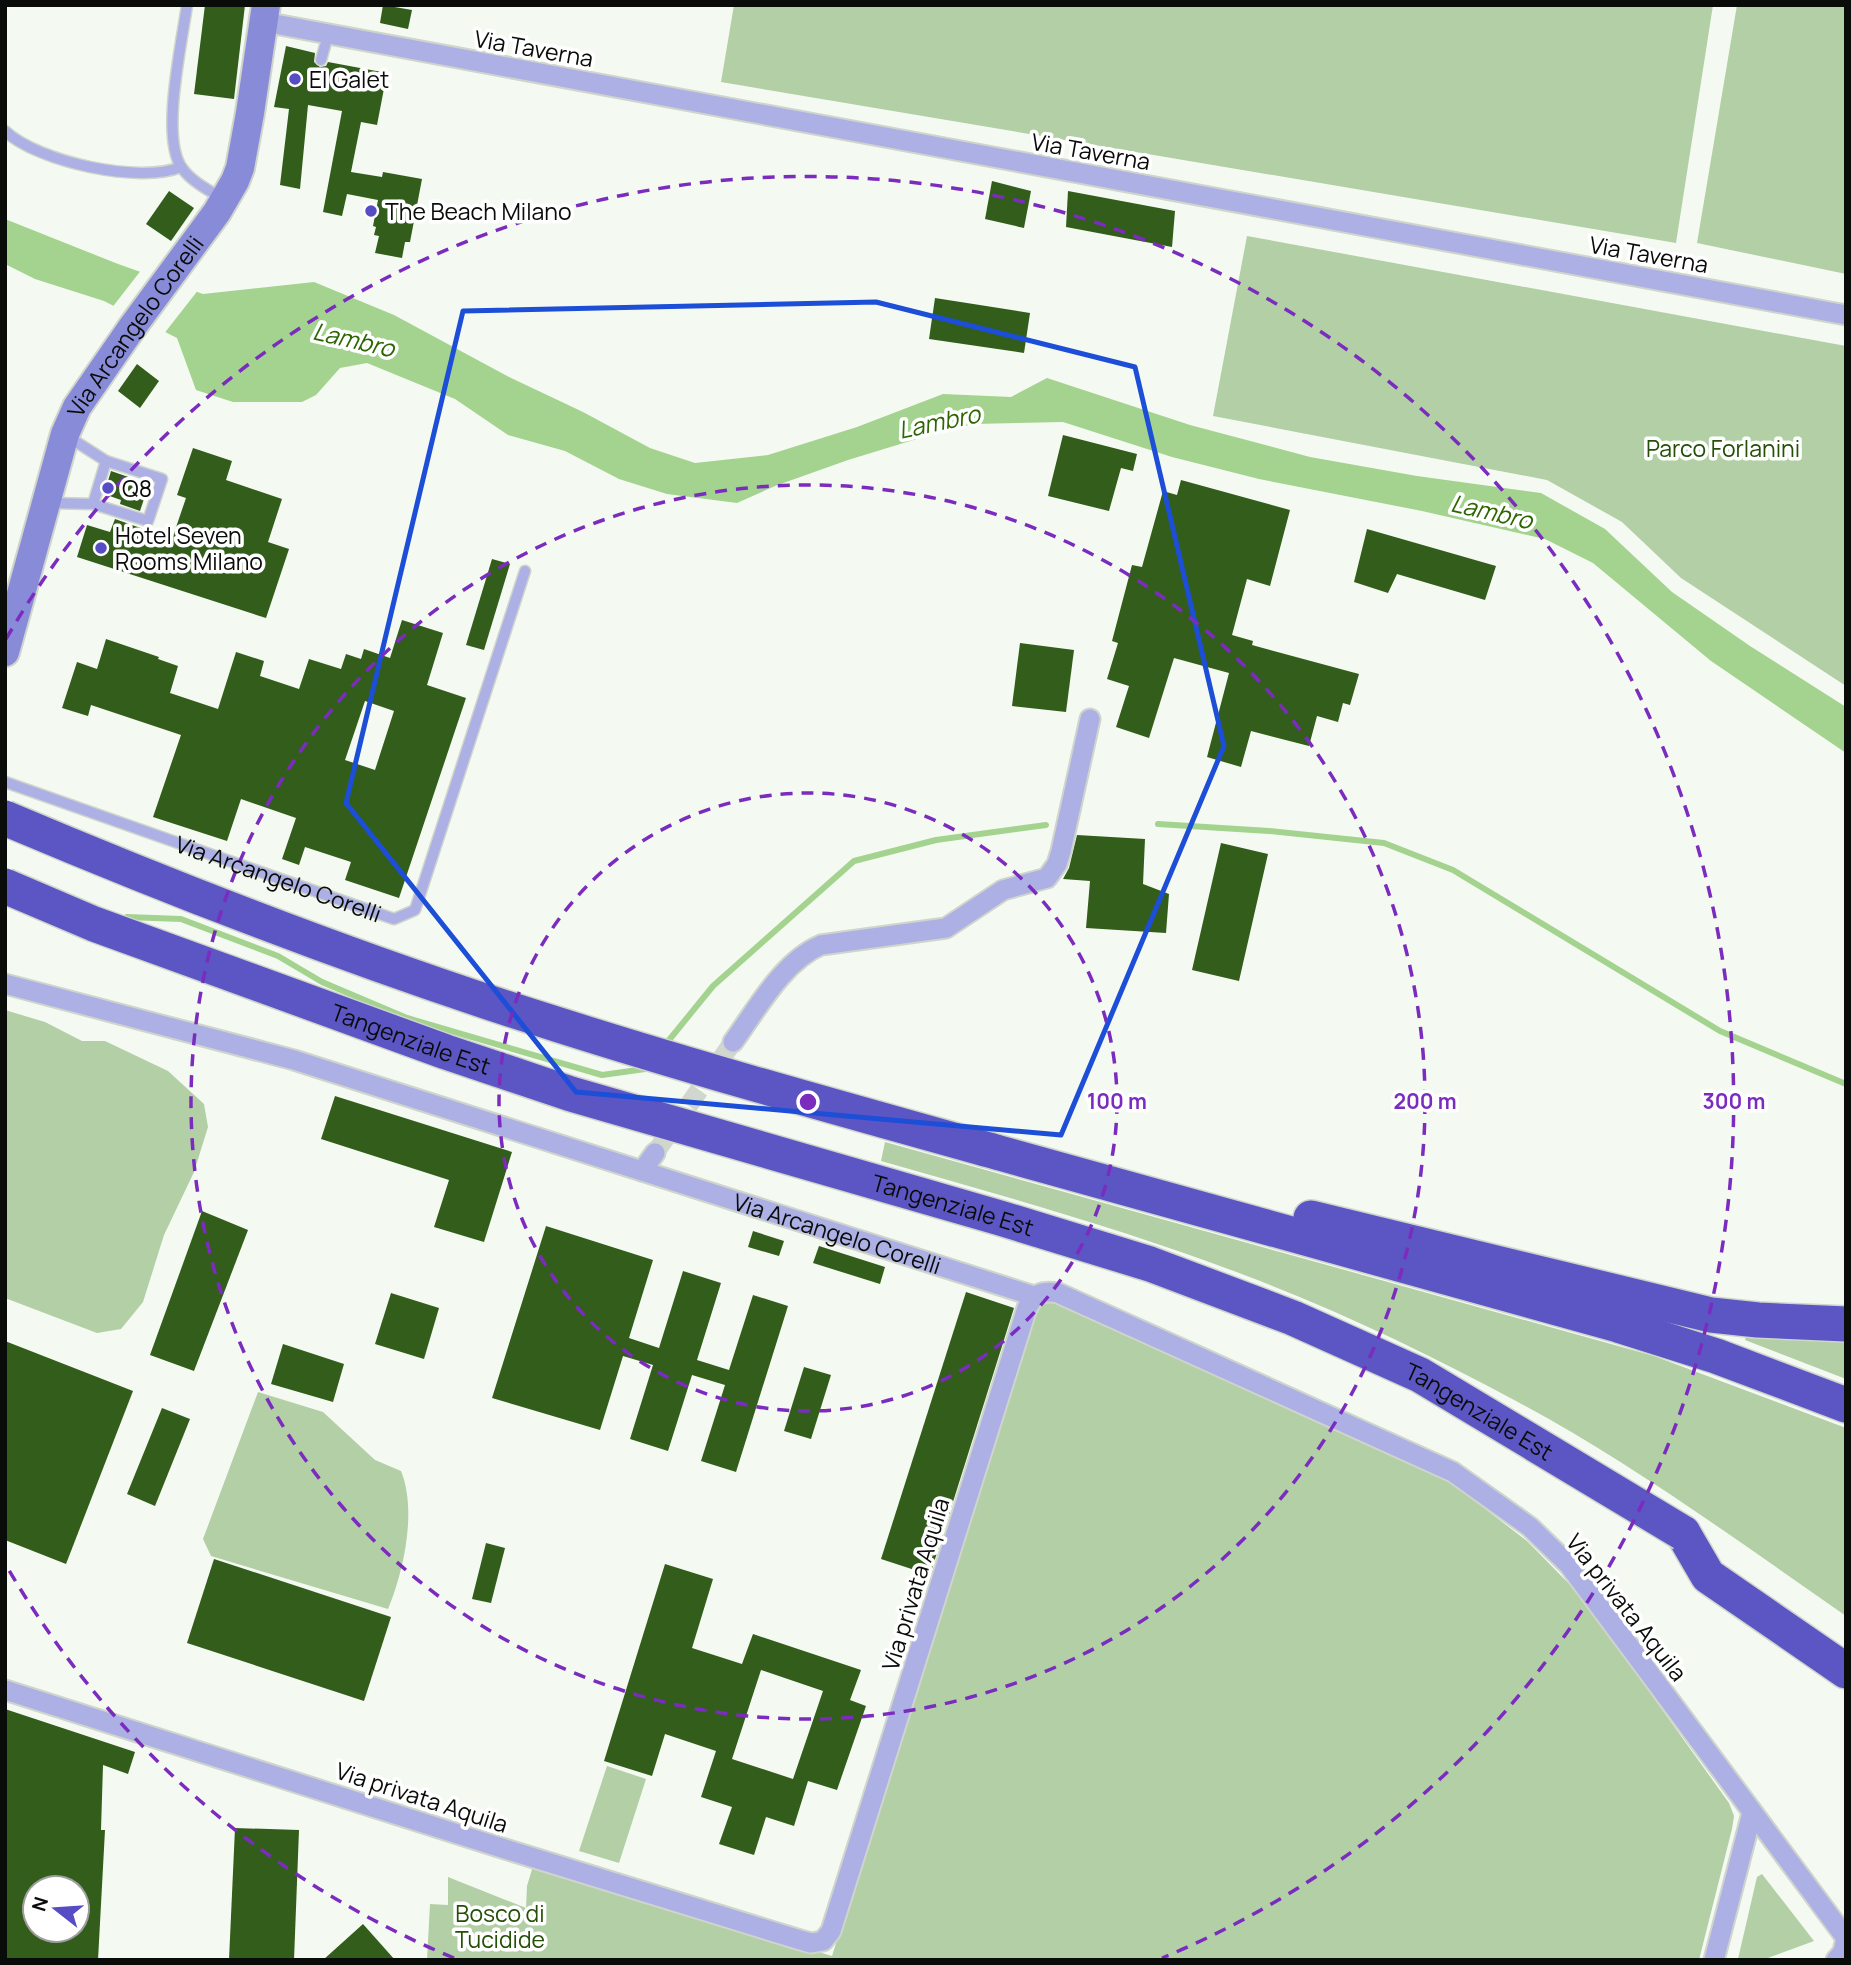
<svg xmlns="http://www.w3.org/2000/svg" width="1851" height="1965" font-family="Manrope,sans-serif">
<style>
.green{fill:#b2cfa5}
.water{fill:#a3d38e}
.pier{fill:#f4faf1}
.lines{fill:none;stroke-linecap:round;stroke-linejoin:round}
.stream{stroke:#a3d38e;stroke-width:6}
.building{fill:#335d1b;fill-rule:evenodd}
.street-tunnel{stroke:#d1d6ce;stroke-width:19;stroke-dasharray:19 10;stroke-linecap:butt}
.lane-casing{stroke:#cfd4cc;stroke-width:13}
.street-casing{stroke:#cfd4cc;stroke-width:23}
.secondary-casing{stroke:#cfd4cc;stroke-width:32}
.highway-casing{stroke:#cfd4cc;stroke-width:38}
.lane{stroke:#acb0e4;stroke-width:10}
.street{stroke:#acb0e4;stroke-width:19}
.secondary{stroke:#888bd8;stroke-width:28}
.highway{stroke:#5c56c4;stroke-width:35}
.highway-bridge-casing{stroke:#cfd4cc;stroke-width:38;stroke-linecap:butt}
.highway-bridge{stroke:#5c56c4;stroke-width:35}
.marked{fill:none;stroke:#1d4ed8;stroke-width:5;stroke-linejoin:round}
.ring{fill:none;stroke:#7b2cbf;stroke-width:3.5;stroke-dasharray:12 9}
.poi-dot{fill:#564dc4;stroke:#fff;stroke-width:2.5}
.labels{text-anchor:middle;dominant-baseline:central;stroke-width:7;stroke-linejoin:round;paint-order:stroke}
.street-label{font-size:23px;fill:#0a0c09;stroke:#fff}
.poi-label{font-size:23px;fill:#0a0c09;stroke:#fff;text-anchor:start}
.park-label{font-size:23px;fill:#244f06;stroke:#fff}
.water-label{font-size:24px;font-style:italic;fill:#2d6600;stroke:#fff}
.centre{fill:#7b2cbf;stroke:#fff;stroke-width:3.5}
.ring-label{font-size:21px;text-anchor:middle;font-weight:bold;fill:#7b2cbf;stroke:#fff;stroke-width:7;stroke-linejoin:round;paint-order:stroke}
</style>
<rect width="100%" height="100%" fill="#f4faf1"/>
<!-- green -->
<g class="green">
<polygon points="734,5 1713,5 1676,243 721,82"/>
<polygon points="1737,5 1846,5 1846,274 1697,243"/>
<polygon points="1247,236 1846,346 1846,686 1681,578 1622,522 1547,480 1213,416"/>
<polygon points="5,1010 45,1022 82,1041 105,1041 168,1071 204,1104 208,1127 194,1172 164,1235 143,1302 121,1329 97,1333 5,1298"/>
<path d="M885,1142L1654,1356L1846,1428V1616C1738,1541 1632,1463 1516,1401C1429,1354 1339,1311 1247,1276C1127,1230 1004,1196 881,1161Z"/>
<polygon points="1049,1301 1058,1301 1445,1478 1527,1541 1580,1595 1729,1803 1734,1816 1732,1829 1699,1960 427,1960 430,1904 448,1905 448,1877 526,1908 527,1886 533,1866 832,1956 1032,1323 1041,1306"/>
<polygon points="1747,1333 1846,1335 1846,1379 1745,1340"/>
<path d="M258,1392L323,1412L375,1460L401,1471C417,1510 404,1571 388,1609L211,1556L203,1539Z"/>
<polygon points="607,1766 646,1779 619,1863 579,1851"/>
<polygon points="1762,1874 1814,1941 1768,1958 1738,1959 1757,1877"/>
</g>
<!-- water -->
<polygon class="water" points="5,219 118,264 203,294 314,282 394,315 509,377 583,412 650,448 695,463 768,455 857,427 943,394 1011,397 1047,378 1190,425 1310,457 1417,476 1541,493 1605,529 1672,592 1750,646 1846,707 1846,753 1711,661 1593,563 1545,539 1422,511 1259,479 1172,457 1063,422 973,424 933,434 848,460 775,486 737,503 667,494 619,479 565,451 508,435 455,399 367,363 340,368 316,395 302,402 233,402 196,390 177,338 104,301 35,279 5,264"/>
<!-- pier -->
<polygon class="pier" points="142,269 199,289 163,335 111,309"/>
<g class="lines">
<!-- stream -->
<g class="stream">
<polyline points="1158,824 1269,831 1384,843 1453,870 1720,1031 1846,1084"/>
<polyline points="127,917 181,919 278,956 322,982 407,1018 602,1075 645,1069 649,1064"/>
<polyline points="665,1045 713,986 854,861 936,840 1046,825"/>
</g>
</g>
<!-- building -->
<g class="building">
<polygon points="205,5 245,5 234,99 194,94"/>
<polygon points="383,5 412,10 408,29 380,23"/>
<polygon points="286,46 315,53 314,62 320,67 326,66 328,62 387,73 377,125 361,122 351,172 382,177 383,172 422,179 410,242 405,242 402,258 375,253 379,236 374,235 376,227 373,226 378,200 347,194 342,216 323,212 342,111 308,105 300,189 280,185 289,109 274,107"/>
<polygon points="992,181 1031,191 1024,228 985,219"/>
<polygon points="169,191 194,208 171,241 146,224"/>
<polygon points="1068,191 1175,211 1172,247 1066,227"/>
<polygon points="935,298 1030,313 1024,353 929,339"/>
<polygon points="137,364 159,381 140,408 118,391"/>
<polygon points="1063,435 1137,454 1133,471 1121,468 1109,511 1048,496"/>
<polygon points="193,448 232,461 226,480 282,499 268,542 289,549 266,618 77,557 87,525 110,532 115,519 172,539 186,498 177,495"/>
<polygon points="111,471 149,484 140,511 120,504 121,500 104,494"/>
<polygon points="1181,480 1290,510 1270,586 1247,579 1232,635 1253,641 1252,645 1359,674 1350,705 1343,703 1338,722 1317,716 1309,746 1251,731 1241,767 1207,757 1229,673 1174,658 1149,738 1116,727 1129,686 1107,679 1118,643 1112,641 1132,565 1142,567 1163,491 1177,495"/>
<polygon points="1367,529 1496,566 1485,600 1397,574 1388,593 1354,582"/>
<polygon points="492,559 510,564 484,650 466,645"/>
<path d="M402,620L443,633L427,685L466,698L399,898L345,880L351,862L305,847L299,865L282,859L296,818L241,799L227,841L153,817L181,735L91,705L88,716L62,708L77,662L97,669L106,639L159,657L158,659L178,666L170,693L218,709L236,652L264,661L260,676L299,689L309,659L341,669L346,654L361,659L364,649L390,658ZM365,701L394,711L375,770L345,760Z"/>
<polygon points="1020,643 1074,650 1066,712 1012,706"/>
<polygon points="1077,835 1145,839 1143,884 1169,894 1166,933 1086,928 1090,881 1063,879 1069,868"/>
<polygon points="1221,843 1268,854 1239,981 1192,970"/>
<polygon points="335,1096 512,1152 484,1242 434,1227 449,1180 321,1139"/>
<polygon points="202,1211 248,1230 194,1371 150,1355"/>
<polygon points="546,1226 653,1260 629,1338 659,1348 683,1271 721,1283 697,1360 729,1370 753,1295 788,1306 736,1472 701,1461 725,1385 692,1375 668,1451 630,1439 653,1365 623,1356 600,1430 492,1398"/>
<polygon points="753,1231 784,1241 779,1256 748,1247"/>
<polygon points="819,1246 885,1267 880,1284 813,1263"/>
<polygon points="966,1292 1014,1308 930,1575 881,1559"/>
<polygon points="391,1293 439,1308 424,1359 375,1344"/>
<polygon points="5,1341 133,1391 66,1564 5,1540"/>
<polygon points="283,1344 344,1364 333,1402 271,1384"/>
<polygon points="804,1367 831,1375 811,1439 784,1431"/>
<polygon points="162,1408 190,1419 155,1506 127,1494"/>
<polygon points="486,1543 505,1548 491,1603 472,1599"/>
<polygon points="214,1559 391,1617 364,1701 187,1643"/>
<path d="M665,1564L713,1579L692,1648L742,1664L753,1634L861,1670L850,1700L866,1706L837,1790L808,1781L794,1826L766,1817L754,1855L719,1844L732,1807L701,1797L716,1751L665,1734L652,1776L604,1761ZM761,1670L823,1691L793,1779L732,1759Z"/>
<path d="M5,1709L135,1752L128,1774L103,1765L101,1830H105L98,1960H5ZM35,1888H77V1930H35Z"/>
<polygon points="235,1828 299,1830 294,1960 229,1960"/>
<polygon points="363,1924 395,1960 323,1960"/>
</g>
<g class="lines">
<!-- street-tunnel -->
<polyline class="street-tunnel" points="655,1153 733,1042"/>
<defs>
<g id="lane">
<path d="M187,5C182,43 160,138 182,168C191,181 207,190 221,197"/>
<polyline points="321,60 328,35"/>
<path d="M5,131C38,162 140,184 181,167"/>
<polyline points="50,503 93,504 148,521 162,479 106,461 67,436"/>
<polyline points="93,504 106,461"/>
<path id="s1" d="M5,782L394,919L415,910L525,571"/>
</g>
<g id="street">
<polyline points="264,22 1846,315"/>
<polyline points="5,984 294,1060 642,1171 655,1153"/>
<path d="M733,1042C757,1009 783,961 821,945L946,928L1003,890L1047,878L1057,864L1061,851L1090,719"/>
<path id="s2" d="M642,1171L1034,1296"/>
<path d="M5,1690L505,1849L797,1939L811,1943L823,1941L831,1931L1027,1308C1035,1294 1041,1290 1058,1293L1453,1472L1530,1527L1569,1565L1846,1938"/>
<polyline points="1714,1960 1752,1813"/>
<polyline points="1836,1960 1843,1952 1846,1938"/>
</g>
<g id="secondary">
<path id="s3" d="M5,652L65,434L77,407L133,326L217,212L235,181L240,168L250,113L266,5"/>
</g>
<g id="highway">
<polyline points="996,1152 1618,1325 1716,1356 1846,1405"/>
<polyline points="1311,1218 1711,1315 1758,1320 1846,1324"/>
<polyline points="1683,1533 1708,1576 1846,1671"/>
</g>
</defs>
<!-- lane casing -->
<use href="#lane" class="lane-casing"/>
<!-- street casing -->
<use href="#street" class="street-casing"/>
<!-- secondary casing -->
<use href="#secondary" class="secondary-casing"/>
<!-- highway casing -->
<use href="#highway" class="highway-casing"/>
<!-- lane -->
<use href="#lane" class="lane"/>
<!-- street -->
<use href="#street" class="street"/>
<!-- secondary -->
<use href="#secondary" class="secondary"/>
<!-- highway -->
<use href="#highway" class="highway"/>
<defs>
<g id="highway-bridge">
<path d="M5,818C187,895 371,966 559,1025C704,1071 850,1111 996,1152"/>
<path id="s4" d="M5,886L94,924L446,1052L571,1094L1000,1218L1150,1264L1293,1318L1420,1375L1683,1533"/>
</g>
</defs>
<!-- highway-bridge casing -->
<use href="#highway-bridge" class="highway-bridge-casing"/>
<!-- highway-bridge -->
<use href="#highway-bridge" class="highway-bridge"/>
</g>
<!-- marked area -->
<path class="marked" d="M876,302L1135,367L1224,746L1061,1135L576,1092L346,803L463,311Z"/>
<!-- distance rings -->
<g class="ring">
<circle cx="808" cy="1102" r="309"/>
<circle cx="808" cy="1102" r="617"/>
<path d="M454 1958A926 926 0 0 1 6 1565M6 639A926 926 0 1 1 1162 1958"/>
</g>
<!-- markers -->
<g class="poi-dot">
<circle cx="295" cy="79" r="7"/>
<circle cx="371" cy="211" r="7"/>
<circle cx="108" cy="488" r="7"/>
<circle cx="101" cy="548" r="7"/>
</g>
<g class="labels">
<!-- street labels -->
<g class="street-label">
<text transform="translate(534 48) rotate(10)">Via Taverna</text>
<text transform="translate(1091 151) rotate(10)">Via Taverna</text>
<text transform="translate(1649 254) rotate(10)">Via Taverna</text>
<text stroke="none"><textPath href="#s3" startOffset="355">Via Arcangelo Corelli</textPath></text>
<text stroke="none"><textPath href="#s1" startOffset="290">Via Arcangelo Corelli</textPath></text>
<text stroke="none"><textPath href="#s4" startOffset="434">Tangenziale Est</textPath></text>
<text stroke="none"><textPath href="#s4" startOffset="1001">Tangenziale Est</textPath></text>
<text stroke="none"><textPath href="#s2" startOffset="205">Via Arcangelo Corelli</textPath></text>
<text stroke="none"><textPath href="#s4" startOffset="1568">Tangenziale Est</textPath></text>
<text transform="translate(915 1584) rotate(-73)">Via privata Aquila</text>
<text transform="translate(1627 1607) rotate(52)">Via privata Aquila</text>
<text transform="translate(422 1797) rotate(18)">Via privata Aquila</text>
</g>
<!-- poi labels -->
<g class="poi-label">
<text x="309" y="79">El Galet</text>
<text x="385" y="211">The Beach Milano</text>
<text x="122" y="488">Q8</text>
<text x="115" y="535">Hotel Seven<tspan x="115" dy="26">Rooms Milano</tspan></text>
</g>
<!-- park labels -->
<g class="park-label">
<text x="1723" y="448">Parco Forlanini</text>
<text x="500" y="1913">Bosco di<tspan x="500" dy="26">Tucidide</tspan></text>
</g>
<!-- water labels -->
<g class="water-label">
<text transform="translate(354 339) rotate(13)">Lambro</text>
<text transform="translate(939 421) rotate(-12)">Lambro</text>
<text transform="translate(1492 511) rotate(13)">Lambro</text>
</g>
</g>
<circle cx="808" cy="1102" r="10" class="centre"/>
<g class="ring-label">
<text x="1117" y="1109">100 m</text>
<text x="1425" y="1109">200 m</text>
<text x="1734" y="1109">300 m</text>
</g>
<!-- border -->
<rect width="1851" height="1965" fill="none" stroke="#0a0c09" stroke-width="14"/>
<!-- north arrow -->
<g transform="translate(56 1909) rotate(287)"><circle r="33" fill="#ffffff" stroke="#9d9e9d" stroke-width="2"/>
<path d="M0-5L12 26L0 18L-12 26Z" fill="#564dc4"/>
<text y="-10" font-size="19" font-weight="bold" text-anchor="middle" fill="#0a0c09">N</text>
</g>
</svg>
